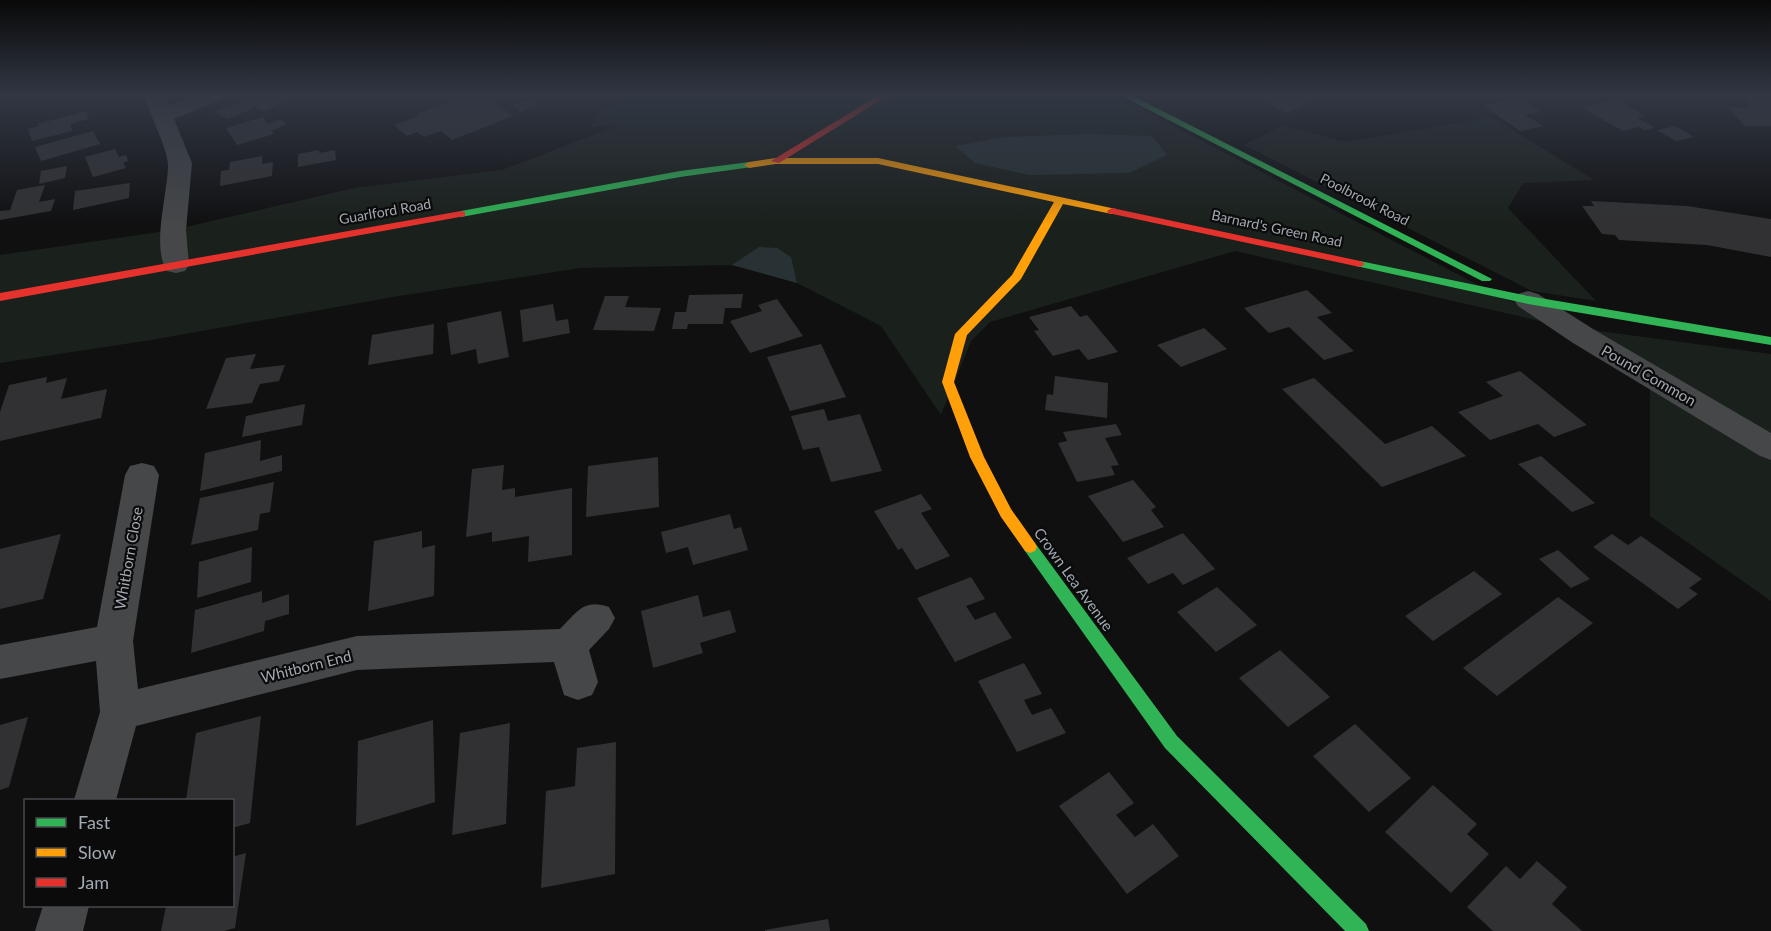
<svg xmlns="http://www.w3.org/2000/svg" width="1771" height="931" font-family="Lato,sans-serif">
<style>
.green{fill:#1a201b}
.water{fill:#283235}
.building{fill:#313133}
.lines{fill:none;stroke-linecap:round;stroke-linejoin:round}
.street{fill:#454749;fill-rule:evenodd}
.fast{fill:#30b455;fill-rule:evenodd}
.slow{fill:#ff9f0a;fill-rule:evenodd}
.jam{fill:#e5322d;fill-rule:evenodd}
.labels{text-anchor:middle;dominant-baseline:central;stroke-width:4.5;stroke-linejoin:round;paint-order:stroke}
.far-street-label{font-size:14px;fill:#a1a9b1;stroke:#0b0b0c}
.street-label{font-size:15px;fill:#a1a9b1;stroke:#0b0b0c}
</style>
<rect width="100%" height="100%" fill="#101011"/>
<!-- green -->
<g class="green">
<polygon points="630,95 1114,95 1505,299 1599,331 1771,354 1771,601 1650,516 1650,384 1544,322 1235,251 990,322 971,341 941,415 881,326 797,283 732,265 580,268 393,297 151,340 0,363 0,255 173,230 354,188 502,170 621,124 591,127 603,107"/>
<polygon points="1492,117 1594,180 1523,183 1508,208 1596,301 1532,291 1244,145 1283,125 1345,142"/>
</g>
<!-- water -->
<g class="water">
<polygon points="1088,134 1152,136 1167,155 1129,173 1030,175 975,163 955,146 1006,137"/>
<polygon points="759,247 777,248 791,257 797,283 732,265"/>
</g>
<!-- building -->
<g class="building">
<polygon points="76,95 99,95 99,96 78,101"/>
<polygon points="255,95 272,98 288,95 294,98 264,111 256,107 228,119 214,112"/>
<polygon points="467,95 493,95 499,99 495,101 496,104 513,116 452,140 441,131 424,137 417,132 407,136 394,125 419,116 417,114"/>
<polygon points="1261,95 1313,95 1319,98 1287,113 1258,99 1263,96"/>
<polygon points="1744,95 1771,95 1771,126 1745,126 1728,107 1749,108"/>
<polygon points="1520,98 1541,112 1525,115 1543,126 1520,131 1482,105"/>
<polygon points="530,99 538,105 520,112 512,105"/>
<polygon points="1618,99 1645,116 1637,118 1655,128 1644,130 1639,127 1623,131 1581,107"/>
<polygon points="86,111 89,119 70,124 72,131 32,141 28,129 39,126 38,124"/>
<polygon points="263,117 267,124 278,120 284,121 286,124 272,131 274,134 237,145 226,128"/>
<polygon points="1675,126 1694,137 1676,141 1657,130"/>
<polygon points="93,131 100,144 41,161 35,147"/>
<polygon points="115,149 119,157 126,155 128,161 123,163 126,168 93,177 85,157"/>
<polygon points="319,150 319,153 335,150 336,160 298,167 298,154"/>
<polygon points="262,156 262,164 273,162 272,176 220,186 221,171 229,170 230,162"/>
<polygon points="67,166 65,178 39,184 41,171"/>
<polygon points="130,183 129,198 73,210 75,191"/>
<polygon points="45,185 39,202 55,199 51,211 0,220 0,211 10,210 17,190"/>
<polygon points="1591,201 1687,206 1771,219 1771,257 1707,245 1619,240 1615,235 1602,234 1582,206 1594,206"/>
<polygon points="1307,290 1332,313 1317,317 1354,351 1324,360 1289,327 1269,333 1244,308"/>
<polygon points="743,294 741,308 725,308 723,324 688,324 687,329 672,329 675,312 686,312 689,295"/>
<polygon points="605,296 629,296 625,307 661,308 654,331 593,330"/>
<polygon points="777,299 803,336 750,353 730,321 762,311 758,305"/>
<polygon points="553,304 556,321 568,319 570,333 523,342 520,310"/>
<polygon points="1071,306 1080,317 1087,315 1118,352 1088,360 1079,349 1053,356 1034,331 1039,330 1029,317"/>
<polygon points="501,311 509,357 478,364 476,349 451,355 447,323"/>
<polygon points="434,324 433,354 368,365 372,335"/>
<polygon points="1204,328 1227,349 1181,367 1157,345"/>
<polygon points="821,344 846,397 790,411 767,357"/>
<polygon points="256,354 250,369 285,365 279,381 260,384 252,403 206,409 226,358"/>
<polygon points="1520,371 1587,425 1554,437 1538,424 1490,440 1458,412 1503,396 1486,382"/>
<polygon points="1055,376 1108,383 1107,418 1045,410 1047,394 1053,395"/>
<polygon points="47,377 46,383 67,378 61,399 107,389 101,418 0,441 0,412 9,385"/>
<polygon points="1314,378 1385,444 1432,426 1466,456 1382,487 1282,389"/>
<polygon points="305,404 302,425 242,437 246,416"/>
<polygon points="824,409 828,421 860,414 882,471 831,482 819,447 803,450 791,416"/>
<polygon points="1116,424 1122,435 1105,438 1119,465 1111,466 1115,475 1077,482 1058,443 1067,441 1063,432"/>
<polygon points="261,440 260,461 282,455 282,471 200,491 205,453"/>
<polygon points="1541,456 1595,503 1572,512 1518,464"/>
<polygon points="658,457 659,507 586,517 588,466"/>
<polygon points="504,465 502,490 515,488 515,497 572,488 572,555 528,562 529,536 492,542 492,532 466,537 472,469"/>
<polygon points="1133,480 1156,507 1151,510 1164,527 1123,542 1088,496"/>
<polygon points="274,482 270,512 260,514 258,530 191,545 200,498"/>
<polygon points="921,494 932,509 921,513 950,556 916,570 902,548 898,550 874,511"/>
<polygon points="730,514 734,529 741,527 748,550 693,565 688,547 666,553 661,532"/>
<polygon points="422,531 422,548 435,545 434,596 368,611 374,541"/>
<polygon points="1183,533 1215,569 1183,585 1173,573 1148,584 1127,558"/>
<polygon points="61,534 43,599 0,609 0,549"/>
<polygon points="1612,534 1628,545 1641,536 1702,579 1689,588 1698,594 1678,609 1593,547"/>
<polygon points="252,547 251,582 197,598 199,562"/>
<polygon points="1558,550 1590,579 1571,588 1539,559"/>
<polygon points="1474,571 1502,594 1433,641 1405,616"/>
<polygon points="971,577 985,599 966,606 975,620 995,612 1012,638 955,662 917,598"/>
<polygon points="1217,587 1257,625 1216,652 1177,612"/>
<polygon points="262,591 262,603 289,594 289,614 265,621 264,631 191,653 195,610"/>
<polygon points="698,595 703,617 730,610 736,632 700,643 703,653 653,668 641,611"/>
<polygon points="1558,597 1593,623 1497,696 1463,668"/>
<polygon points="1280,650 1330,697 1288,727 1239,678"/>
<polygon points="1024,663 1042,694 1024,700 1032,715 1051,708 1066,733 1017,752 978,681"/>
<polygon points="261,716 250,823 232,828 232,800 186,800 196,733"/>
<polygon points="28,717 9,787 0,790 0,725"/>
<polygon points="433,720 435,802 356,826 358,741"/>
<polygon points="510,723 506,824 452,835 460,733"/>
<polygon points="1355,724 1411,778 1369,812 1313,756"/>
<polygon points="616,742 615,874 541,888 546,791 575,786 577,748"/>
<polygon points="1109,772 1134,803 1116,815 1135,837 1153,824 1179,856 1127,894 1059,806"/>
<polygon points="1433,785 1477,824 1467,834 1489,854 1451,893 1385,832"/>
<polygon points="246,853 235,928 224,931 161,931 166,906 232,906 232,857"/>
<polygon points="1537,861 1567,887 1552,904 1582,931 1493,931 1467,907 1506,866 1520,879"/>
<polygon points="828,919 830,931 765,931 765,930"/>
</g>
<g class="lines">
<!-- street -->
<g class="street">
<path d="M143,95H165L169,105L193,95H223L220,100L174,119L192,163L186,230L189,265L185,271L176,273L167,271C151,247 168,193 168,165C168,150 149,111 143,95Z"/>
<polygon points="1528,291 1538,294 1593,329 1771,433 1771,460 1760,456 1573,343 1518,306 1514,300 1518,294"/>
<path d="M142,463L154,466L159,475L133,641L138,689L357,636L560,629C577,612 584,598 609,607L615,618L609,629L589,650L598,682L592,695L578,700L564,695L554,662L357,670L136,726L116,800H74L100,712L96,661L0,679V645L97,627L125,475L130,466Z"/>
<polygon points="43,906 89,906 83,931 35,931"/>
</g>
<!-- fast -->
<g class="fast">
<polygon points="1120,95 1131,95 1492,279 1490,281 1482,281"/>
<polygon points="749,162 754,165 752,167 680,177 461,217 456,214 461,211 680,171"/>
<polygon points="1360,261 1528,296 1771,337 1771,345 1528,304 1356,266 1355,264"/>
<polygon points="1030,541 1035,543 1177,736 1366,924 1369,931 1345,931 1165,748 1025,551 1023,547 1025,543"/>
</g>
<!-- slow -->
<polygon class="slow" points="776,158 878,158 1116,209 1117,211 1112,214 1063,204 1021,279 967,335 954,382 984,457 1011,509 1035,543 1037,547 1035,551 1030,553 1025,551 1001,517 970,457 942,382 955,334 1012,275 1054,202 878,164 776,164 749,168 744,165 749,162"/>
<!-- jam -->
<g class="jam">
<polygon points="879,95 889,95 779,163 771,161"/>
<polygon points="1112,208 1360,261 1365,264 1360,267 1108,213 1107,211"/>
<polygon points="461,211 465,212 465,216 0,301 0,293"/>
</g>
</g>
<!-- sky -->
<linearGradient id="sky" x2="0" y2="1"><stop stop-color="#090909"/><stop offset="0.42" stop-color="#313743"/><stop offset="1" stop-color="#313743" stop-opacity="0"/></linearGradient>
<rect width="1771" height="225" fill="url(#sky)"/>
<g class="labels">
<!-- far-street labels -->
<g class="far-street-label">
<text transform="translate(1365 199) rotate(27)">Poolbrook Road</text>
<text transform="translate(385 211) rotate(-10)">Guarlford Road</text>
<text transform="translate(1277 228) rotate(12)">Barnard's Green Road</text>
</g>
<!-- street labels -->
<g class="street-label">
<text transform="translate(1649 375) rotate(30)">Pound Common</text>
<text transform="translate(128 558) rotate(-80)">Whitborn Close</text>
<text transform="translate(1074 579) rotate(54)">Crown Lea Avenue</text>
<text transform="translate(306 666) rotate(-14)">Whitborn End</text>
</g>
</g>
<!-- legend -->
<rect x="24" y="799" width="210" height="108" fill="#0b0b0c" stroke="#474a4e" stroke-width="1.5"/>
<rect x="36" y="818" width="30" height="9" fill="#30b455" stroke="#474a4e" stroke-width="1.5"/>
<text x="78" y="829" font-size="18" fill="#a1a9b1">Fast</text>
<rect x="36" y="848" width="30" height="9" fill="#ff9f0a" stroke="#474a4e" stroke-width="1.5"/>
<text x="78" y="859" font-size="18" fill="#a1a9b1">Slow</text>
<rect x="36" y="878" width="30" height="9" fill="#e5322d" stroke="#474a4e" stroke-width="1.5"/>
<text x="78" y="889" font-size="18" fill="#a1a9b1">Jam</text>
</svg>
